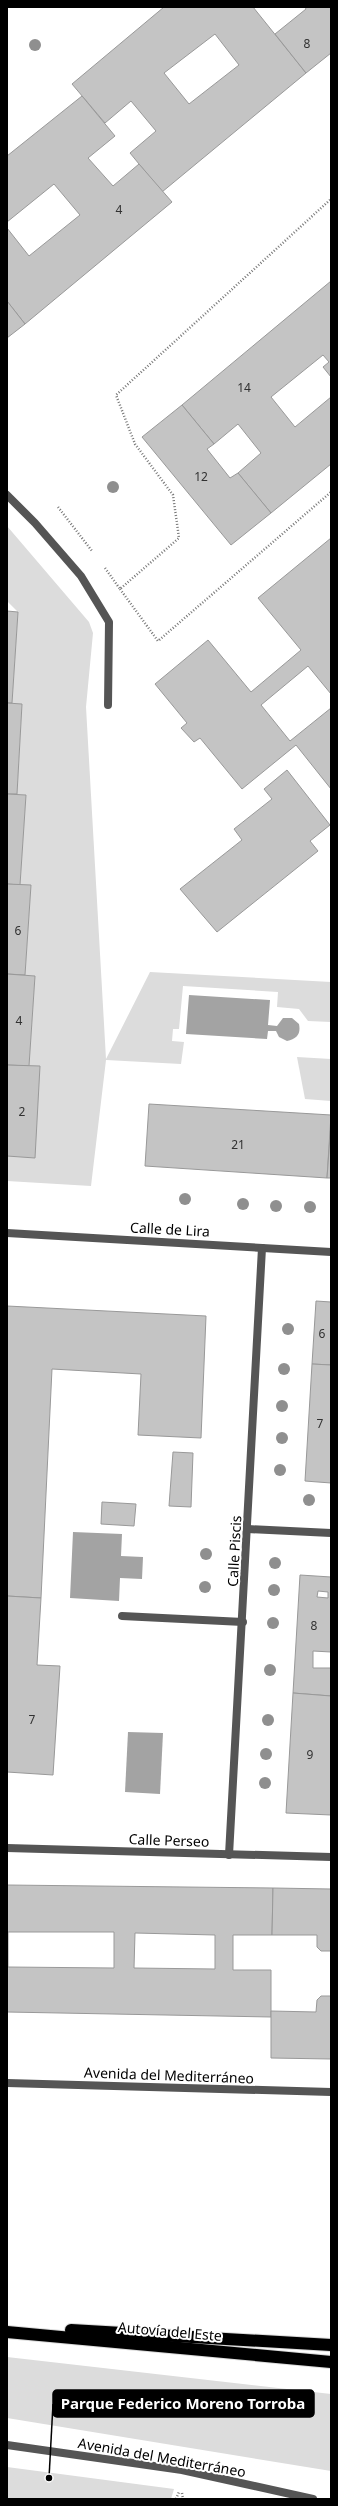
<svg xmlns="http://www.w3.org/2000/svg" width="338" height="2506" font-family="'Noto Sans',sans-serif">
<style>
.green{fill:#dcdcdc}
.water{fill:#a3a3a3}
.building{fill:#c4c4c4;stroke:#999;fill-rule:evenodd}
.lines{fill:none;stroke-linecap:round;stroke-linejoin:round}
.motorway-casing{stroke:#dbdbdb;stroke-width:14}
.path{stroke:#777;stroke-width:2.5;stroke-dasharray:1 2;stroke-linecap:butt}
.service{stroke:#555;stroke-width:8}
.minor{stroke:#555;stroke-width:8}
.motorway{stroke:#000;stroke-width:12}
.tree{fill:#8f8f8f}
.labels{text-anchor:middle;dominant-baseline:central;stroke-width:4;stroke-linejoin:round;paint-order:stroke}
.number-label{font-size:12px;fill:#313131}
.street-label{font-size:14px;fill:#000;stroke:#fff}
.leader{fill:none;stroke:#000;stroke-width:1.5}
.callout-dot{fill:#000;stroke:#fff;stroke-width:1.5}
.callout{fill:#000;stroke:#000;stroke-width:1.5}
.callout-label{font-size:15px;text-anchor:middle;font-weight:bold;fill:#fff}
</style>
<rect width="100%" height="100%" fill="#fff"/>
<!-- green -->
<g class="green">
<polygon points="7,526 89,622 93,633 86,707 106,1059 150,972 331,982 331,1022 308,1021 299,1009 277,1007 278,992 183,986 179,1029 173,1029 172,1041 184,1042 181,1064 106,1060 91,1186 7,1181 7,1156 29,1066 35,976 25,975 31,886 20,885 26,795 17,794 22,704 12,703 18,612 7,601"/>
<polygon points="297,1057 331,1059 331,1101 305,1099"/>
<polygon points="7,2357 331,2394 331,2471 7,2418"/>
<polygon points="7,2467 174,2489 171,2499 7,2499"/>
</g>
<!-- water -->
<g class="water">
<path d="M189,995L270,1000L268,1025L277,1026L283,1018H292L299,1024C301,1034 297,1039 287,1041L279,1037L276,1031H268L267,1039L186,1034Z"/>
<polygon points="73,1532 122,1534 121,1556 143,1557 142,1579 120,1578 119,1601 70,1598"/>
<polygon points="128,1732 163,1733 160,1794 125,1792"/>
</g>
<!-- building -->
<g class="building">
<path d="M164,7H253L306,73L162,192L130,153L156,131L131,101L105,123L72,84ZM215,34L239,65L189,104L164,73Z"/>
<polygon points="305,7 331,7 331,53 306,73 275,34 306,9"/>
<polygon points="82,96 115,136 88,158 113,186 139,164 172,202 25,324 7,301 7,228 29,256 80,215 54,184 7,222 7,156"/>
<polygon points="331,281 331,377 323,367 329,362 323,355 271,397 295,427 331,397 331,464 271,513 238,473 261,453 238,424 214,444 182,405"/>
<polygon points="7,301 25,324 7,338"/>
<polygon points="182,405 214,444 207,449 230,478 238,473 271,513 231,545 142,437"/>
<polygon points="331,538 331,694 308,666 261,705 290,741 331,708 331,789 296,745 242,789 200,738 194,742 181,728 187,723 155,684 208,640 251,692 301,650 258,598"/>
<polygon points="7,611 18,612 12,703 7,703"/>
<polygon points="7,703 22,704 17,794 7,794"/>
<polygon points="287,770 330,825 310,841 318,851 217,932 180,889 242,840 234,829 272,799 264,789"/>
<polygon points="7,794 26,795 20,885 7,884"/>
<polygon points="7,884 31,885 25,975 7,974"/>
<polygon points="7,974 35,976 29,1066 7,1065"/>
<polygon points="7,1065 40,1066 35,1158 7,1156"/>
<polygon points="149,1104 331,1115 327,1178 145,1166"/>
<polygon points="331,1123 331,1178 327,1178"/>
<polygon points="316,1301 331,1302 331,1365 312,1364"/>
<polygon points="7,1306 206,1316 201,1438 138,1435 141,1374 52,1369 41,1598 7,1596"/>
<polygon points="312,1364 331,1365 331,1483 305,1481"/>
<polygon points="173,1452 193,1453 191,1507 169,1506"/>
<polygon points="102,1502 136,1504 134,1526 101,1524"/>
<path d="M300,1575L331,1577V1696L293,1693ZM318,1591L328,1592V1598L317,1597ZM313,1651L331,1652V1668H313Z"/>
<polygon points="7,1596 41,1598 37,1665 60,1666 53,1775 7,1772"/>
<polygon points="293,1693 331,1696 331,1815 286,1813"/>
<path d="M7,1885L273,1888L272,1935H233V1970H271V2017L7,2012ZM8,1932H114V1968L8,1967ZM135,1933L215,1935V1969L134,1968Z"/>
<polygon points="273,1888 331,1889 331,1951 321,1951 317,1947 317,1935 272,1935"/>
<polygon points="321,1996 331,1996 331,2059 271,2058 271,2011 316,2012 317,2000"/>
</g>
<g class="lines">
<defs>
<g id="motorway">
<polyline points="71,2330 331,2345"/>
<polyline points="7,2332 331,2362"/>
</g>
</defs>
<!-- motorway casing -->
<use href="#motorway" class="motorway-casing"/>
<!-- path -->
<g class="path">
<polyline points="58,507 92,551"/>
<polyline points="105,568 120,589 179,538 173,495 135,444 116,395 331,199"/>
<polyline points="120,589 158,641 331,492"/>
<polyline points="182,2493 183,2499"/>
<polyline points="176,2499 179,2492"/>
</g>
<!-- service -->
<g class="service">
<polyline points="248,1529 331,1533"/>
<polyline points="122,1616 243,1622"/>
</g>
<!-- minor -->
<g class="minor">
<polyline points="7,495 35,523 81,576 109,622 108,705"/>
<polyline points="7,1233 331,1252"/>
<polyline points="7,1848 331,1857"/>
<polyline points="229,1855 262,1248"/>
<polyline points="7,2083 331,2092"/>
<polyline points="7,2445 182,2470 313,2499"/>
</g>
<!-- motorway -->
<use href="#motorway" class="motorway"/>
</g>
<!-- trees -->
<g class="tree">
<circle cx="35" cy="45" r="6"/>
<circle cx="113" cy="487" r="6"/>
<circle cx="185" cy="1199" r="6"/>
<circle cx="243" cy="1204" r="6"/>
<circle cx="276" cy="1206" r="6"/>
<circle cx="310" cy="1207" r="6"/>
<circle cx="288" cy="1329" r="6"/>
<circle cx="284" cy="1369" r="6"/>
<circle cx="282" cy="1406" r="6"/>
<circle cx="282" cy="1438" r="6"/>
<circle cx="280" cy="1470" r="6"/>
<circle cx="309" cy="1500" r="6"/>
<circle cx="206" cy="1554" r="6"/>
<circle cx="275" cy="1563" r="6"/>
<circle cx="205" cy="1587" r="6"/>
<circle cx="274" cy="1590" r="6"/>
<circle cx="273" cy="1623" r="6"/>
<circle cx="270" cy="1670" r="6"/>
<circle cx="268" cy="1720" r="6"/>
<circle cx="266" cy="1754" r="6"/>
<circle cx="265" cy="1783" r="6"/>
</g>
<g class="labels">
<!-- number labels -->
<g class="number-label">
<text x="307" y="43">8</text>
<text x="119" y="209">4</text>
<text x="244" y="387">14</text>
<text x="201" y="476">12</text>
<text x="18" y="930">6</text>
<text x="19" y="1020">4</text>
<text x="22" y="1111">2</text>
<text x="238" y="1144">21</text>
<text x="322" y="1333">6</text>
<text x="320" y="1423">7</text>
<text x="314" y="1625">8</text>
<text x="32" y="1719">7</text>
<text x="310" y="1754">9</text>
</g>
<!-- street labels -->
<g class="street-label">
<text transform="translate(170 1229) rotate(3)">Calle de Lira</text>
<text transform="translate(234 1551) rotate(-87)">Calle Piscis</text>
<text transform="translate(169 1840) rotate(2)">Calle Perseo</text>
<text transform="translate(169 2075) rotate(2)">Avenida del Mediterráneo</text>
<text transform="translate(170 2331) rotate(5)">Autovía del Este</text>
<text transform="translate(162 2457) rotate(10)">Avenida del Mediterráneo</text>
</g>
</g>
<!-- callouts -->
<path class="leader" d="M49 2478L53 2404"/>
<circle class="callout-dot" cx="49" cy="2478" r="4"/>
<rect class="callout" x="53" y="2390" width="261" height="27" rx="4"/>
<g class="callout-label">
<text x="183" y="2409">Parque Federico Moreno Torroba</text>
</g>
<!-- border -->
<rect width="338" height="2506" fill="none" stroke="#000000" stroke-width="16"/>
</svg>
